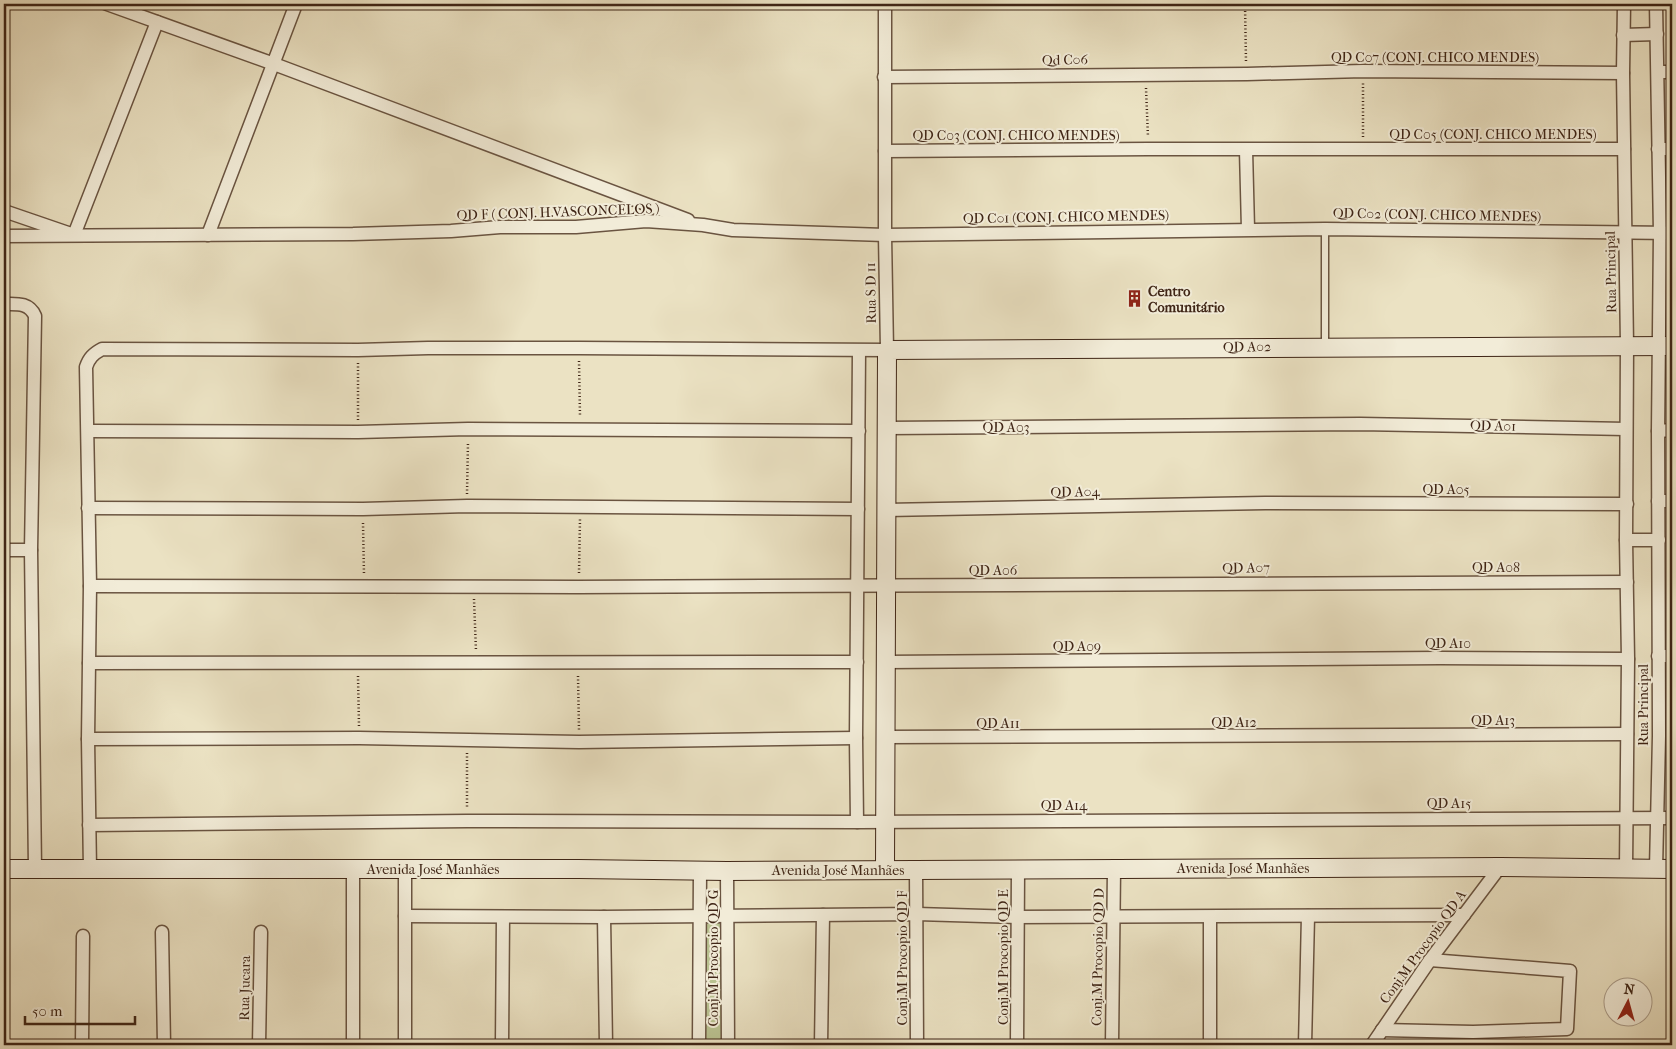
<svg xmlns="http://www.w3.org/2000/svg" width="1676" height="1049" font-family="'IM FELL French Canon',serif">
<style>
.green{fill:#bac392;stroke:#7c7454}
.lines{fill:none;stroke-linecap:round;stroke-linejoin:round}
.lane-casing{stroke:#6a5441;stroke-width:9}
.street-casing{stroke:#6a5441;stroke-width:15}
.secondary-casing{stroke:#3f2516;stroke-width:20}
.path{stroke:#3f2516;stroke-width:2.5;stroke-dasharray:1 2.5;stroke-linecap:butt}
.lane{stroke:#f2ecd8;stroke-width:6}
.street{stroke:#f2ecd8;stroke-width:12}
.secondary{stroke:#f2ecd8;stroke-width:18}
.labels{text-anchor:middle;dominant-baseline:central;stroke-width:4;stroke-linejoin:round;paint-order:stroke}
.street-label{font-size:14px;fill:#3f2516;stroke:#f2ecd8}
.poi-label{font-size:14px;font-weight:bold;fill:#3f2516;stroke:#f2ecd8;text-anchor:start}
</style>
<rect width="100%" height="100%" fill="#ebe2c3"/>
<filter id="stains"><feTurbulence type="fractalNoise" baseFrequency=".004" numOctaves="4"/><feColorMatrix values="0 0 0 0 .2 0 0 0 0 .09 0 0 0 0 .02 0 0 0 .5 -.17"/></filter>
<radialGradient id="worn" r=".72"><stop offset=".6" stop-color="#630" stop-opacity="0"/><stop offset="1" stop-color="#630" stop-opacity=".3"/></radialGradient>
<!-- green -->
<polygon class="green" points="705,923 725,923 723,1045 703,1045"/>
<g class="lines">
<defs>
<polyline id="lane" points="1325,229 1325,346"/>
<g id="street">
<polyline points="107,4 274,64 688,220"/>
<polyline points="1624,4 1623,73 1627,345 1626,540 1628,659 1626,868"/>
<polyline points="1623,35 1657,34"/>
<polyline points="1658,72 1672,72"/>
<polyline points="884,77 1247,74 1363,71 1623,73"/>
<polyline points="1658,149 1672,149"/>
<polyline points="1246,150 1248,229"/>
<polyline points="885,151 1148,149 1624,149"/>
<polyline points="4,211 74,235 157,22"/>
<polyline points="208,235 296,4"/>
<polyline points="4,236 353,234 451,231 500,227 576,227 646,221 703,225 733,230 885,235 1325,229 1672,233"/>
<path d="M4,304C16,304 29,302 35,316L31,550L35,869"/>
<polyline points="886,428 1360,424 1626,429"/>
<polyline points="88,431 358,432 468,429 859,431"/>
<polyline points="1658,431 1672,430"/>
<polyline points="1658,501 1672,501"/>
<polyline points="88,508 363,509 467,506 858,509"/>
<polyline points="886,510 1265,503 1627,504"/>
<polyline points="1626,540 1659,540"/>
<polyline points="4,550 31,550"/>
<polyline points="90,586 578,587 1627,582"/>
<polyline points="1658,656 1672,656"/>
<polyline points="886,662 1440,658 1628,659"/>
<polyline points="89,663 857,662"/>
<polyline points="886,737 1627,734"/>
<polyline points="88,739 359,738 579,742 856,738"/>
<polyline points="857,822 856,738 859,351"/>
<polyline points="89,825 467,821 857,822 1672,818"/>
<polyline points="353,869 353,1045"/>
<polyline points="1656,869 1659,736 1658,431 1660,233 1656,4"/>
<path d="M90,870L88,739L90,586L86,367C89,358 93,354 102,349L358,350L428,348H579L887,350L885,235V4"/>
<polyline points="405,870 405,1045"/>
<polyline points="916,870 917,1045"/>
<polyline points="727,871 728,1045"/>
<polyline points="405,916 604,917 917,914 1018,917 1464,915"/>
<polyline points="604,917 606,1045"/>
<polyline points="162,932 164,1045"/>
<polyline points="1382,1030 1473,1032 1567,1029 1570,971 1430,960"/>
<polyline points="82,1045 83,936"/>
<polyline points="259,1045 261,932"/>
<polyline points="502,1045 503,917"/>
<polyline points="699,1045 700,870"/>
<polyline points="821,1045 823,915"/>
<polyline points="1017,1045 1018,869"/>
<polyline points="1112,1045 1114,869"/>
<polyline points="1210,1045 1210,917"/>
<polyline points="1305,1045 1308,916"/>
<polyline points="1372,1045 1430,960 1500,867"/>
</g>
<g id="secondary">
<polyline points="4,869 579,869 727,871 1500,867 1672,869"/>
<polyline points="885,869 887,350 1672,346"/>
</g>
</defs>
<!-- lane casing -->
<use href="#lane" class="lane-casing"/>
<!-- street casing -->
<use href="#street" class="street-casing"/>
<!-- secondary casing -->
<use href="#secondary" class="secondary-casing"/>
<!-- path -->
<g class="path">
<polyline points="1245,4 1246,62"/>
<polyline points="1146,88 1148,137"/>
<polyline points="1363,137 1363,83"/>
<polyline points="579,361 580,416"/>
<polyline points="358,363 358,420"/>
<polyline points="467,494 468,442"/>
<polyline points="363,523 364,575"/>
<polyline points="579,573 580,519"/>
<polyline points="474,599 476,651"/>
<polyline points="358,676 359,726"/>
<polyline points="578,676 579,730"/>
<polyline points="467,753 467,808"/>
</g>
<!-- lane -->
<use href="#lane" class="lane"/>
<!-- street -->
<use href="#street" class="street"/>
<!-- secondary -->
<use href="#secondary" class="secondary"/>
</g>
<!-- icons -->
<defs>
<symbol id="building-bare" viewBox="-9 -9 18 18"><path d="M-4-6H4V6H1V3H-1V6H-4ZM-2.5-4.3h1.7v1.8h-1.7ZM.8-4.3h1.7v1.8H.8ZM-2.5-1h1.7V.8h-1.7ZM.8-1h1.7V.8H.8Z" fill="#8f2418" stroke="#f2ecd8" stroke-width="2.5" paint-order="stroke"/></symbol>
</defs>
<g fill-rule="evenodd">
<use href="#building-bare" x="1122" y="286" width="25" height="25"/>
</g>
<g class="labels">
<!-- street labels -->
<g class="street-label">
<text x="1435" y="57">QD C07 (CONJ. CHICO MENDES)</text>
<text transform="translate(1065 60) rotate(-1)">Qd C06</text>
<text x="1493" y="134">QD C05 (CONJ. CHICO MENDES)</text>
<text x="1016" y="135">QD C03 (CONJ. CHICO MENDES)</text>
<text transform="translate(558 212) rotate(-2)">QD F ( CONJ. H.VASCONCELOS )</text>
<text transform="translate(1437 215) rotate(1)">QD C02 (CONJ. CHICO MENDES)</text>
<text transform="translate(1066 217) rotate(-1)">QD C01 (CONJ. CHICO MENDES)</text>
<text transform="translate(1611 272) rotate(-91)">Rua Principal</text>
<text transform="translate(871 293) rotate(-91)">Rua S D 11</text>
<text transform="translate(1247 347) rotate(-1)">QD A02</text>
<text transform="translate(1493 426) rotate(1)">QD A01</text>
<text x="1006" y="427">QD A03</text>
<text x="1446" y="489">QD A05</text>
<text transform="translate(1075 492) rotate(-1)">QD A04</text>
<text x="1496" y="567">QD A08</text>
<text transform="translate(1246 568) rotate(-1)">QD A07</text>
<text x="993" y="570">QD A06</text>
<text x="1448" y="643">QD A10</text>
<text x="1077" y="646">QD A09</text>
<text transform="translate(1643 705) rotate(-90)">Rua Principal</text>
<text x="1493" y="720">QD A13</text>
<text x="1234" y="722">QD A12</text>
<text x="998" y="723">QD A11</text>
<text x="1449" y="803">QD A15</text>
<text x="1064" y="805">QD A14</text>
<text x="1243" y="868">Avenida José Manhães</text>
<text x="433" y="869">Avenida José Manhães</text>
<text x="838" y="870">Avenida José Manhães</text>
<text transform="translate(1423 947) rotate(-54)">Conj.M Procopio QD A</text>
<text transform="translate(1003 957) rotate(-90)">Conj.M Procopio QD E</text>
<text transform="translate(1098 957) rotate(-89)">Conj.M Procopio QD D</text>
<text transform="translate(713 958) rotate(-90)">Conj.M Procopio QD G</text>
<text transform="translate(902 958) rotate(-90)">Conj.M Procopio QD F</text>
<text transform="translate(245 988) rotate(-89)">Rua Jucara</text>
</g>
<!-- poi labels -->
<g class="poi-label">
<text x="1148" y="291">Centro<tspan x="1148" dy="16">Comunitário</tspan></text>
</g>
</g>
<!-- margin -->
<rect width="1676" height="1049" fill="none" stroke="#ebe2c3" stroke-width="20"/>
<rect x="5" y="5" width="1666" height="1039" fill="none" stroke="#3f2516" stroke-width="2.5"/>
<rect x="10" y="10" width="1656" height="1029" fill="none" stroke="#3f2516"/>
<!-- north arrow -->
<g transform="translate(1628 1002) rotate(6)"><circle r="24" fill="#f2ecd8" stroke="#aa9c8a"/>
<path d="M0-4L9 19L0 12L-9 19Z" fill="#8f2418"/>
<text y="-8" font-size="14" font-weight="bold" text-anchor="middle" fill="#3f2516">N</text>
</g>
<!-- scale -->
<path d="M25 1016v8h110v-8" fill="none" stroke="#3f2516" stroke-width="2.5"/>
<text x="32" y="1016" font-size="15" fill="#3f2516" stroke="#f2ecd8" stroke-width="4" paint-order="stroke">50 m</text>
<rect width="100%" height="100%" filter="url(#stains)"/>
<rect width="100%" height="100%" fill="url(#worn)"/>
</svg>
